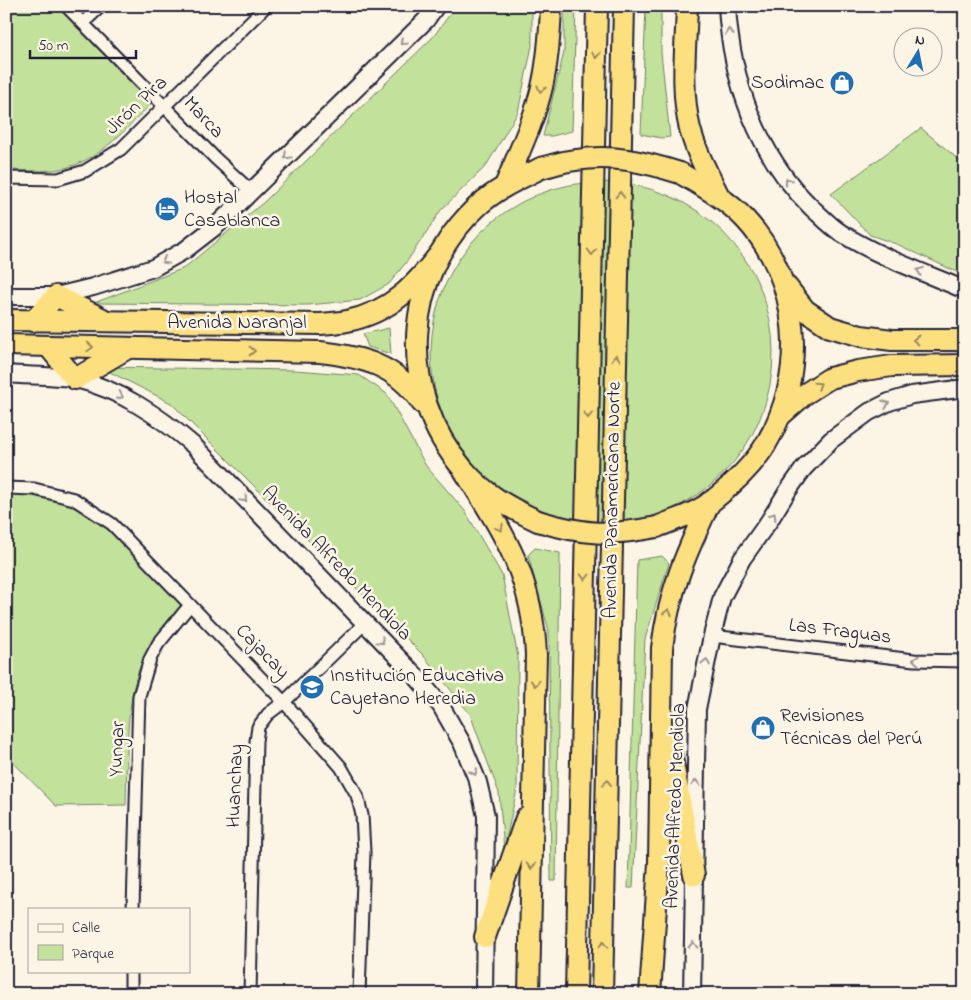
<svg xmlns="http://www.w3.org/2000/svg" width="971" height="1000" font-family="'Indie Flower',sans-serif">
<style>
.green{fill:#c2e19a;stroke:#72826a}
.lines{fill:none;stroke-linecap:round;stroke-linejoin:round}
.street-casing{stroke:#22223b;stroke-width:15}
.secondary-casing{stroke:#22223b;stroke-width:20}
.highway-casing{stroke:#22223b;stroke-width:24}
.street{stroke:#fcf5e5;stroke-width:11}
.secondary{stroke:#fcf5e5;stroke-width:16}
.highway{stroke:#fce080;stroke-width:20}
.highway-bridge-casing{stroke:#22223b;stroke-width:24;stroke-linecap:butt}
.highway-bridge{stroke:#fce080;stroke-width:20}
.oneway{stroke:#9a9698}
.oneway2{stroke:#9a8a61}
.labels{text-anchor:middle;dominant-baseline:central;stroke-width:5;stroke-linejoin:round;paint-order:stroke}
.poi-label{font-size:20px;fill:#22223b;stroke:#fcf5e5;text-anchor:start}
.street-label{font-size:20px;fill:#22223b;stroke:#fcf5e5}
</style>
<rect width="100%" height="100%" fill="#fcf5e5"/>
<filter id="ink" filterUnits="userSpaceOnUse"><feTurbulence type="fractalNoise" baseFrequency=".02" numOctaves="2"/><feDisplacementMap in="SourceGraphic" scale="10" xChannelSelector="R" yChannelSelector="G"/><feConvolveMatrix kernelMatrix="1 2 1 2 8 2 1 2 1" color-interpolation-filters="sRGB"/></filter>
<g filter="url(#ink)">
<!-- green -->
<g class="green">
<path d="M6,6H57L151,104C123,132 95,166 53,170C38,172 21,170 6,170Z"/>
<polygon points="456,6 532,6 532,46 518,112 486,166 441,210 408,260 389,284 360,300 308,305 94,303 184,268 264,202 433,37"/>
<polygon points="564,6 576,6 572,131 552,136 543,136 564,52"/>
<polygon points="646,6 661,6 661,52 670,137 661,138 641,134"/>
<polygon points="921,128 965,165 965,276 899,245 870,235 831,194"/>
<circle cx="602" cy="353" r="171"/>
<polygon points="389,328 391,354 368,347 363,334"/>
<polygon points="100,367 295,370 359,375 387,394 426,466 465,511 502,575 518,657 517,789 504,849 499,793 470,714 423,655 171,403"/>
<path d="M6,494C26,494 48,496 67,503C108,519 150,573 181,605C169,619 157,633 148,649C123,694 128,755 126,805L56,806L6,755Z"/>
<polygon points="535,548 560,553 556,881 551,881 549,631 528,555"/>
<polygon points="662,556 669,563 645,639 633,888 628,888 637,560"/>
</g>
<g class="lines">
<defs>
<g id="street">
<polyline points="66,6 215,158 251,191"/>
<polyline points="83,23 101,6"/>
<polyline points="6,178 58,179 85,171 121,149 266,6"/>
<polyline points="6,488 34,489 74,499 112,524 284,702 341,767 357,795 362,815 364,852 359,994"/>
<polyline points="712,636 914,660 965,661"/>
<polyline points="133,909 139,696 150,659 158,644 190,605"/>
<polyline points="131,994 131,971"/>
<polyline points="250,994 256,741 258,727 268,714 284,702 364,624"/>
</g>
<g id="secondary">
<path d="M727,6C731,80 758,156 812,208C821,216 830,226 841,233C879,257 923,272 965,290"/>
<polyline points="6,296 56,296 93,287 153,268 185,250 216,226 426,20 436,6"/>
<path d="M6,374C26,376 57,375 76,379C121,390 159,416 193,445L415,675L441,706L462,743L478,782L486,816L484,994"/>
<polyline points="692,994 697,709 712,636 722,597 742,559 769,521 787,492 804,468 831,440 869,412 889,402 912,395 965,388"/>
</g>
<g id="highway">
<path d="M687,6C686,46 680,89 690,129C696,152 708,174 719,196"/>
<path d="M505,186C518,154 534,121 542,87C548,61 550,34 551,6"/>
<polyline points="787,287 805,310 830,327 861,336 892,340 965,340"/>
<path d="M6,320L320,324C329,323 338,323 347,321C391,312 415,286 441,252"/>
<polyline points="33,321 56,296 103,319"/>
<path d="M6,345L320,352C363,357 396,365 422,403"/>
<polyline points="48,346 75,379 128,348"/>
<polyline points="780,416 805,394 830,378 858,371 892,366 965,365"/>
<path d="M465,472C505,535 533,578 536,655L529,994"/>
<path d="M538,521C510,508 484,494 464,470C396,392 402,274 479,205C498,188 519,179 541,168"/>
<path d="M657,527C675,519 696,514 712,501C732,485 753,466 766,444C808,374 801,279 745,219C726,199 704,187 680,173"/>
<polyline points="669,742 694,875"/>
<polyline points="485,937 526,818"/>
<polyline points="576,994 597,6"/>
<polyline points="602,994 624,6"/>
<path d="M650,994L659,863L662,648C669,591 686,553 710,502"/>
</g>
</defs>
<!-- street casing -->
<use href="#street" class="street-casing"/>
<!-- secondary casing -->
<use href="#secondary" class="secondary-casing"/>
<!-- highway casing -->
<use href="#highway" class="highway-casing"/>
<!-- street -->
<use href="#street" class="street"/>
<!-- secondary -->
<use href="#secondary" class="secondary"/>
<!-- highway -->
<use href="#highway" class="highway"/>
<defs>
<g id="highway-bridge">
<path d="M541,168C553,165 564,161 576,160C613,154 645,162 680,173"/>
<path d="M538,521C584,535 610,536 657,527"/>
</g>
</defs>
<!-- highway-bridge casing -->
<use href="#highway-bridge" class="highway-bridge-casing"/>
<!-- highway-bridge -->
<use href="#highway-bridge" class="highway-bridge"/>
</g>
<!-- one-way arrows -->
<defs><path id="oneway-chevron" d="M-2-3.5L2.5 0L-2 3.5" fill="none" stroke-width="1.6" stroke-linecap="round" stroke-linejoin="round" transform="scale(1.25)"/></defs>
<g class="oneway">
<use href="#oneway-chevron" transform="translate(729 32) rotate(-96)"/>
<use href="#oneway-chevron" transform="translate(403 42) rotate(136)"/>
<use href="#oneway-chevron" transform="translate(287 156) rotate(136)"/>
<use href="#oneway-chevron" transform="translate(788 181) rotate(-126)"/>
<use href="#oneway-chevron" transform="translate(165 261) rotate(151)"/>
<use href="#oneway-chevron" transform="translate(920 271) rotate(-158)"/>
<use href="#oneway-chevron" transform="translate(120 396) rotate(26)"/>
<use href="#oneway-chevron" transform="translate(886 404) rotate(-22)"/>
<use href="#oneway-chevron" transform="translate(244 499) rotate(46)"/>
<use href="#oneway-chevron" transform="translate(773 516) rotate(-58)"/>
<use href="#oneway-chevron" transform="translate(381 641) rotate(45)"/>
<use href="#oneway-chevron" transform="translate(916 660) rotate(-177)"/>
<use href="#oneway-chevron" transform="translate(706 662) rotate(-78)"/>
<use href="#oneway-chevron" transform="translate(474 772) rotate(67)"/>
<use href="#oneway-chevron" transform="translate(696 783) rotate(-89)"/>
<use href="#oneway-chevron" transform="translate(693 945) rotate(-89)"/>
</g>
<g class="oneway2">
<use href="#oneway-chevron" transform="translate(596 55) rotate(91)"/>
<use href="#oneway-chevron" transform="translate(541 89) rotate(104)"/>
<use href="#oneway-chevron" transform="translate(620 195) rotate(-89)"/>
<use href="#oneway-chevron" transform="translate(592 252) rotate(91)"/>
<use href="#oneway-chevron" transform="translate(916 340) rotate(180)"/>
<use href="#oneway-chevron" transform="translate(90 347) rotate(2)"/>
<use href="#oneway-chevron" transform="translate(252 351) rotate(1)"/>
<use href="#oneway-chevron" transform="translate(616 358) rotate(-89)"/>
<use href="#oneway-chevron" transform="translate(818 385) rotate(-33)"/>
<use href="#oneway-chevron" transform="translate(588 415) rotate(91)"/>
<use href="#oneway-chevron" transform="translate(500 528) rotate(62)"/>
<use href="#oneway-chevron" transform="translate(585 577) rotate(91)"/>
<use href="#oneway-chevron" transform="translate(668 612) rotate(-77)"/>
<use href="#oneway-chevron" transform="translate(535 683) rotate(91)"/>
<use href="#oneway-chevron" transform="translate(607 783) rotate(-89)"/>
<use href="#oneway-chevron" transform="translate(531 866) rotate(91)"/>
<use href="#oneway-chevron" transform="translate(603 945) rotate(-89)"/>
</g>
</g>
<!-- icons -->
<defs>
<symbol id="shop-disc" viewBox="-11 -11 22 22"><circle r="9.5" fill="#1f6fb2" stroke="#fcf5e5"/><path d="M-5-2.5h2.3a2.7 3.5 0 0 1 5.4 0H5L5.5 6h-11ZM-1.5-2.5h3a1.5 2.3 0 0 0-3 0Z" fill="#fff"/></symbol>
<symbol id="hotel-disc" viewBox="-11 -11 22 22"><circle r="9.5" fill="#1f6fb2" stroke="#fcf5e5"/><path d="M-6-4.5h1.5V1H6V5H4.5V3h-9V5H-6ZM-4 0a1.8 1.8 0 1 1 3.6 0ZM.5 0V-2.5h3Q6-2.5 6 0Z" fill="#fff"/></symbol>
<symbol id="school-disc" viewBox="-11 -11 22 22"><circle r="9.5" fill="#1f6fb2" stroke="#fcf5e5"/><path d="M0-5L7-2L0 1L-7-2ZM-4 1L0 2.5L4 1V4Q0 6-4 4Z" fill="#fff"/></symbol>
</defs>
<g fill-rule="evenodd">
<use href="#shop-disc" x="828" y="69" width="28" height="28"/>
<use href="#hotel-disc" x="153" y="195" width="28" height="28"/>
<use href="#school-disc" x="298" y="673" width="28" height="28"/>
<use href="#shop-disc" x="749" y="714" width="28" height="28"/>
</g>
<g class="labels">
<!-- poi labels -->
<g class="poi-label">
<text x="824" y="83" text-anchor="end">Sodimac</text>
<text x="184" y="198">Hostal<tspan x="184" dy="23">Casablanca</tspan></text>
<text x="330" y="676">Institución Educativa<tspan x="330" dy="23">Cayetano Heredia</tspan></text>
<text x="780" y="716">Revisiones<tspan x="780" dy="23">Técnicas del Perú</tspan></text>
</g>
<!-- street labels -->
<g class="street-label">
<text transform="translate(137 106) rotate(-43)">Jirón Pira</text>
<text transform="translate(203 118) rotate(47)">Marca</text>
<text x="237" y="323">Avenida Naranjal</text>
<text transform="translate(613 500) rotate(-89)">Avenida Panamericana Norte</text>
<text transform="translate(336 564) rotate(46)">Avenida Alfredo Mendiola</text>
<text transform="translate(840 632) rotate(7)">Las Fraguas</text>
<text transform="translate(262 652) rotate(46)">Cajacay</text>
<text transform="translate(118 749) rotate(-88)">Yungar</text>
<text transform="translate(236 786) rotate(-88)">Huanchay</text>
<text transform="translate(676 806) rotate(-88)">Avenida Alfredo Mendiola</text>
</g>
</g>
<!-- margin -->
<rect width="971" height="1000" fill="none" stroke="#fcf5e5" stroke-width="25"/>
<rect x="12" y="12" width="946" height="975" fill="none" stroke="#22223b" stroke-width="2" filter="url(#ink)"/>
<!-- legend -->
<rect x="28" y="908" width="162" height="65" fill="#fcf5e5" stroke="#a5a1a1"/>
<rect x="38" y="924" width="25" height="8" fill="#fcf5e5" stroke="#a5a1a1"/>
<text x="72" y="932" font-size="15" fill="#22223b">Calle</text>
<rect x="38" y="945" width="25" height="15" fill="#c2e19a" stroke="#a5a1a1"/>
<text x="72" y="958" font-size="15" fill="#22223b">Parque</text>
<!-- north arrow -->
<g transform="translate(918 52) rotate(10)"><circle r="24" fill="#fcf5e5" stroke="#a5a1a1"/>
<path d="M0-4L9 19L0 12L-9 19Z" fill="#1f6fb2"/>
<text y="-8" font-size="14" font-weight="bold" text-anchor="middle" fill="#22223b">N</text>
</g>
<!-- scale -->
<path d="M30 50v8h106v-8" fill="none" stroke="#22223b" stroke-width="2.5"/>
<text x="38" y="50" font-size="15" fill="#22223b" stroke="#fcf5e5" stroke-width="4" paint-order="stroke">50 m</text>
</svg>
